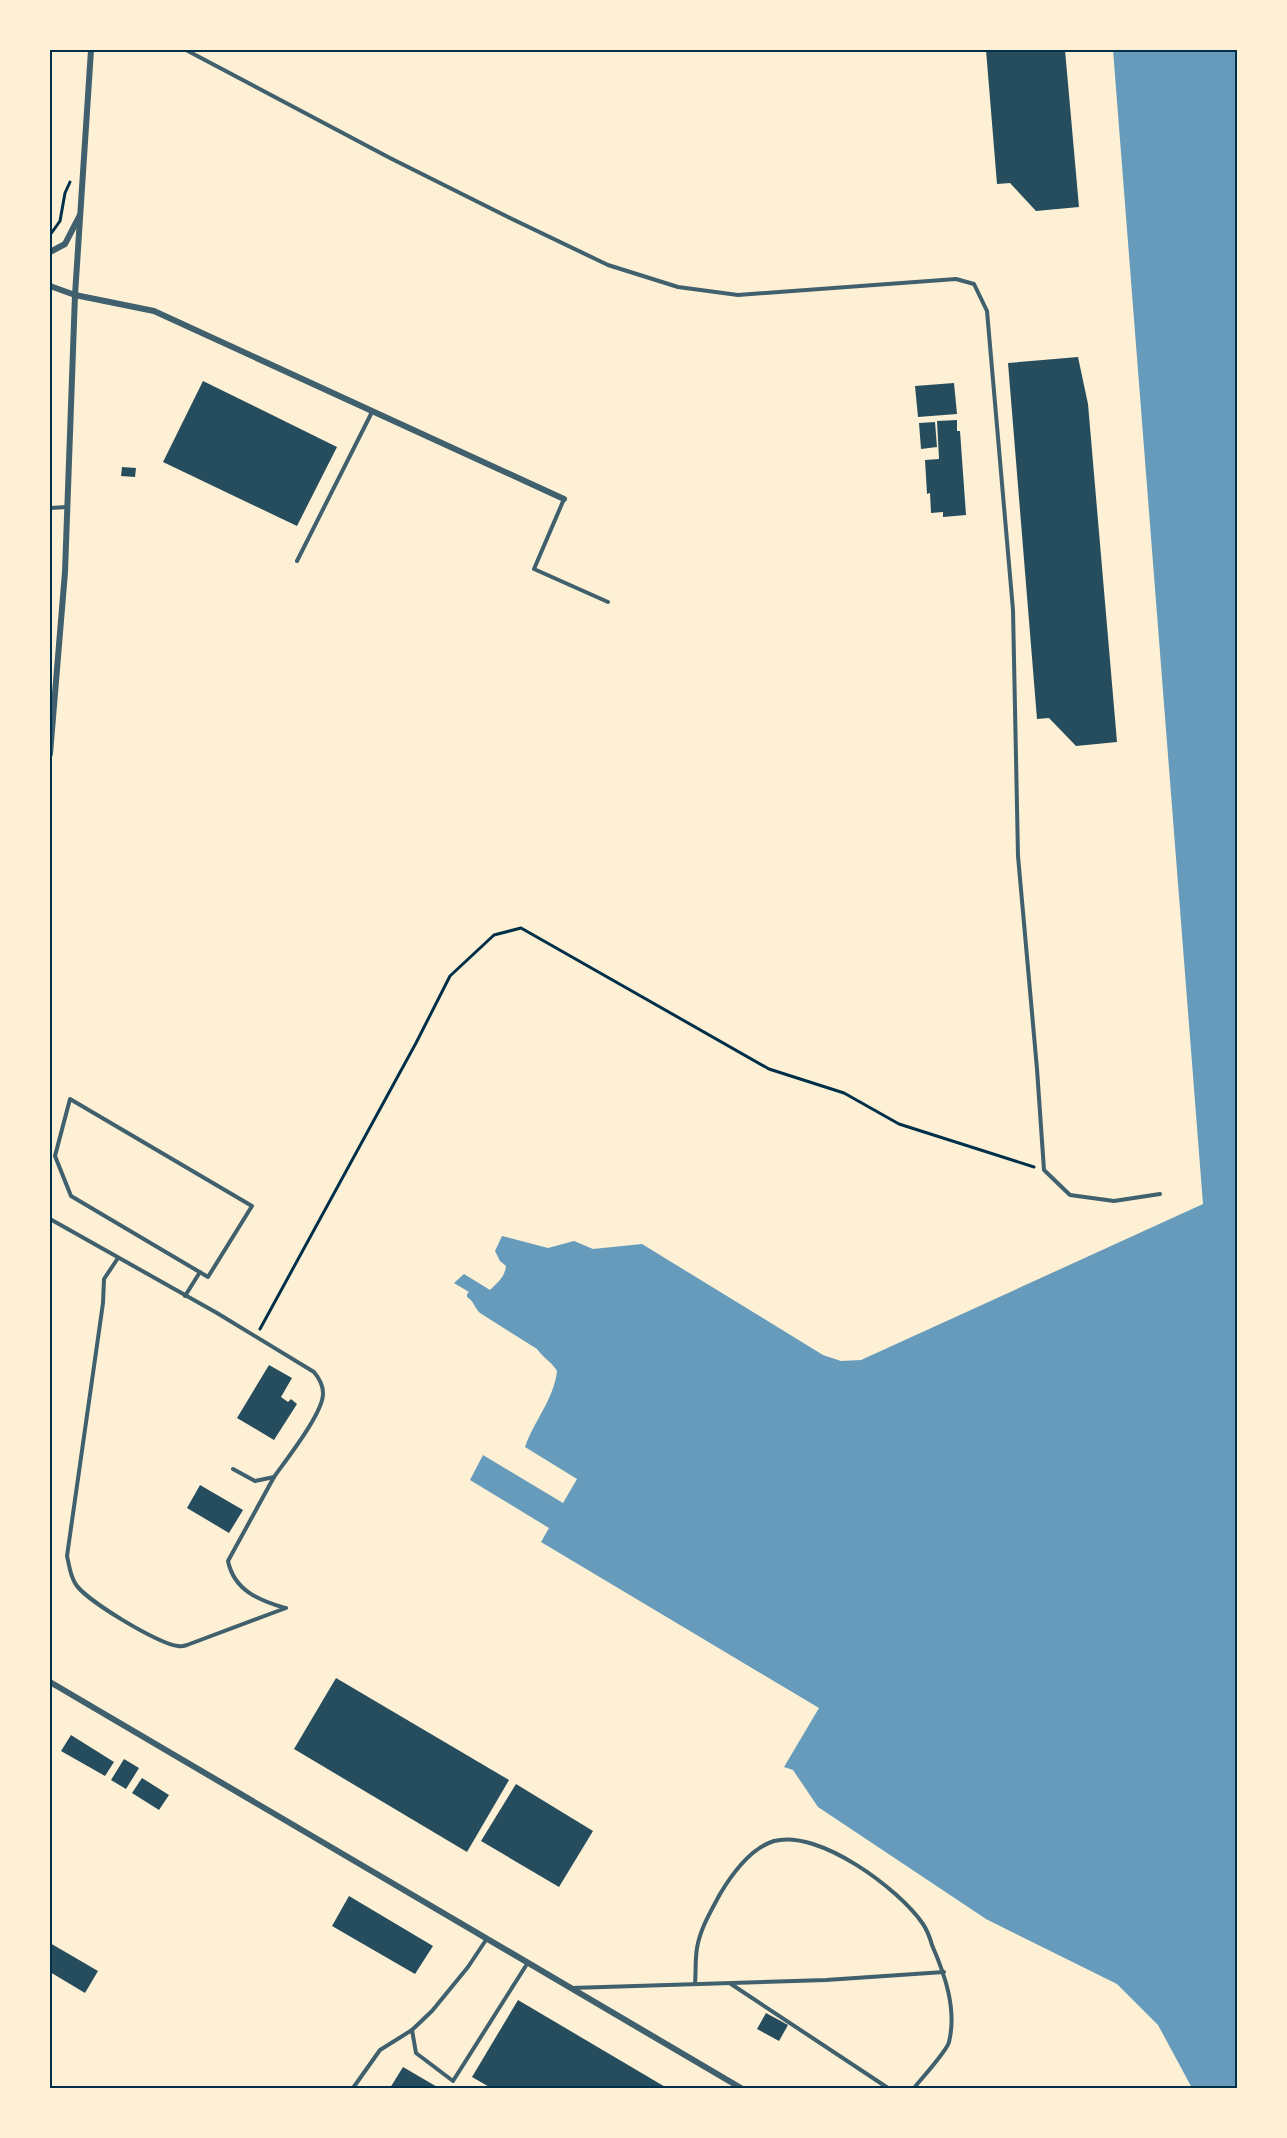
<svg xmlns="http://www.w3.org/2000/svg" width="1287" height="2138" font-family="'IBM Plex Sans',sans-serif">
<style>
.water{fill:#669bbc}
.building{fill:#264d5e}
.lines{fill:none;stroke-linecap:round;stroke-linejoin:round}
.path{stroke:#003049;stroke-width:3}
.service{stroke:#3f606c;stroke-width:4}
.minor{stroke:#3f606c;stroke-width:6}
.neatline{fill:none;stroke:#003049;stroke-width:2}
</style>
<rect width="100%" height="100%" fill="#fdf0d5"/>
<!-- water -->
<path class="water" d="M1113,50H1237V2088H1192L1158,2025L1117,1984L986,1919L818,1807L793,1770L784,1767L819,1708L541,1542L549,1528L470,1480L483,1455L563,1503L577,1479L525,1447C534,1421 554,1399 557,1371C551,1361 543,1358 537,1349L480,1313C474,1308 475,1302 467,1297V1294L469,1292L454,1283L464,1274L490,1290C497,1283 505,1277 506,1266L500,1261L495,1251L502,1236L548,1248L574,1241L593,1249L642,1244L823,1355L841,1361L861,1360L1203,1204Z"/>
<!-- building -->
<g class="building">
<polygon points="986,50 1065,50 1079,207 1036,211 1010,183 997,184"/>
<polygon points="1078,357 1088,404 1117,742 1076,746 1049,718 1037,719 1008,363"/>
<polygon points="203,381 337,447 297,526 163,462"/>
<polygon points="954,383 957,414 918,417 915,386"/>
<polygon points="957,420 957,431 960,431 966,515 943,517 943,512 931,513 930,493 927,494 925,460 939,459 937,421"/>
<polygon points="935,422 937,447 921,449 919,423"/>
<polygon points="122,467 136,468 135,477 121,476"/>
<polygon points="269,1365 292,1378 281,1397 288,1402 291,1399 297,1404 274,1440 237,1418"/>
<polygon points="200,1485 243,1510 229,1533 187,1508"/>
<polygon points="336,1678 509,1780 467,1852 294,1749"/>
<polygon points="71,1735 114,1762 105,1776 61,1751"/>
<polygon points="124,1759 139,1768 126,1789 111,1780"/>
<polygon points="142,1778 169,1795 159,1810 132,1793"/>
<polygon points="516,1784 593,1831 559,1887 481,1841"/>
<polygon points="349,1896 433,1946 415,1974 332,1926"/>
<polygon points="50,1943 98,1971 85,1993 50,1972"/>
<polygon points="518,2000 667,2088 491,2088 472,2077"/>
<polygon points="766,2013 788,2025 779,2041 757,2029"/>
<polygon points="403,2067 439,2088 390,2088"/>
</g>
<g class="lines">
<!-- path -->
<g class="path">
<polyline points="50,235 60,221 65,193 70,182"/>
<polyline points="260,1329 416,1043 450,976 494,935 521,928 769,1069 844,1093 899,1124 1034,1167"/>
</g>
<!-- service -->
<g class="service">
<polyline points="186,50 390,158 508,217 608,265 678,287 738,295 956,279 974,284 987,311 1013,610 1018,856 1037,1069 1044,1170 1070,1195 1114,1201 1160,1194"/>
<polyline points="564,499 534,569 608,602"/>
<polyline points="50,508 67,507"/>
<polyline points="297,561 372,412"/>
<polygon points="70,1099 252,1206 208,1277 71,1196 55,1156"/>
<path d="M50,1219L217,1313L314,1372C319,1378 323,1385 323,1393C324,1412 286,1460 274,1477L255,1481L233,1469"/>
<path d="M118,1258L104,1279L103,1303L67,1556C69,1564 70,1575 75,1583C83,1599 160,1645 178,1646C181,1647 184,1646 187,1645L286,1608"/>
<polyline points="185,1296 200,1272"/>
<path d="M274,1477L228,1561C234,1590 258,1600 285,1608"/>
<path d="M695,1984C696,1973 695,1960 697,1948C700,1929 711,1911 720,1894C732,1874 751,1848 774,1841C819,1829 899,1889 923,1924C927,1930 930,1938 932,1945C945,1975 957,2009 949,2042C947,2051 921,2079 914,2088"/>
<polyline points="731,1984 888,2088"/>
<polyline points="571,1988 826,1980 944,1972"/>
<polyline points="412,2030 416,2053 453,2081 527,1964"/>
<polyline points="353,2088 380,2050 412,2030 432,2011 468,1967 486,1940"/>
</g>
<!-- minor -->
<g class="minor">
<polyline points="50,252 65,244 80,215"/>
<polyline points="50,286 75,295 154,311 564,499"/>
<polyline points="50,754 65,572 75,295 91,50"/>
<polyline points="50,1682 741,2088"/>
</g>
</g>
<!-- border -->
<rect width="1287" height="2138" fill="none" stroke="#fdf0d5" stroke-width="102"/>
<rect x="51" y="51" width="1185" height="2036" class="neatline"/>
</svg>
